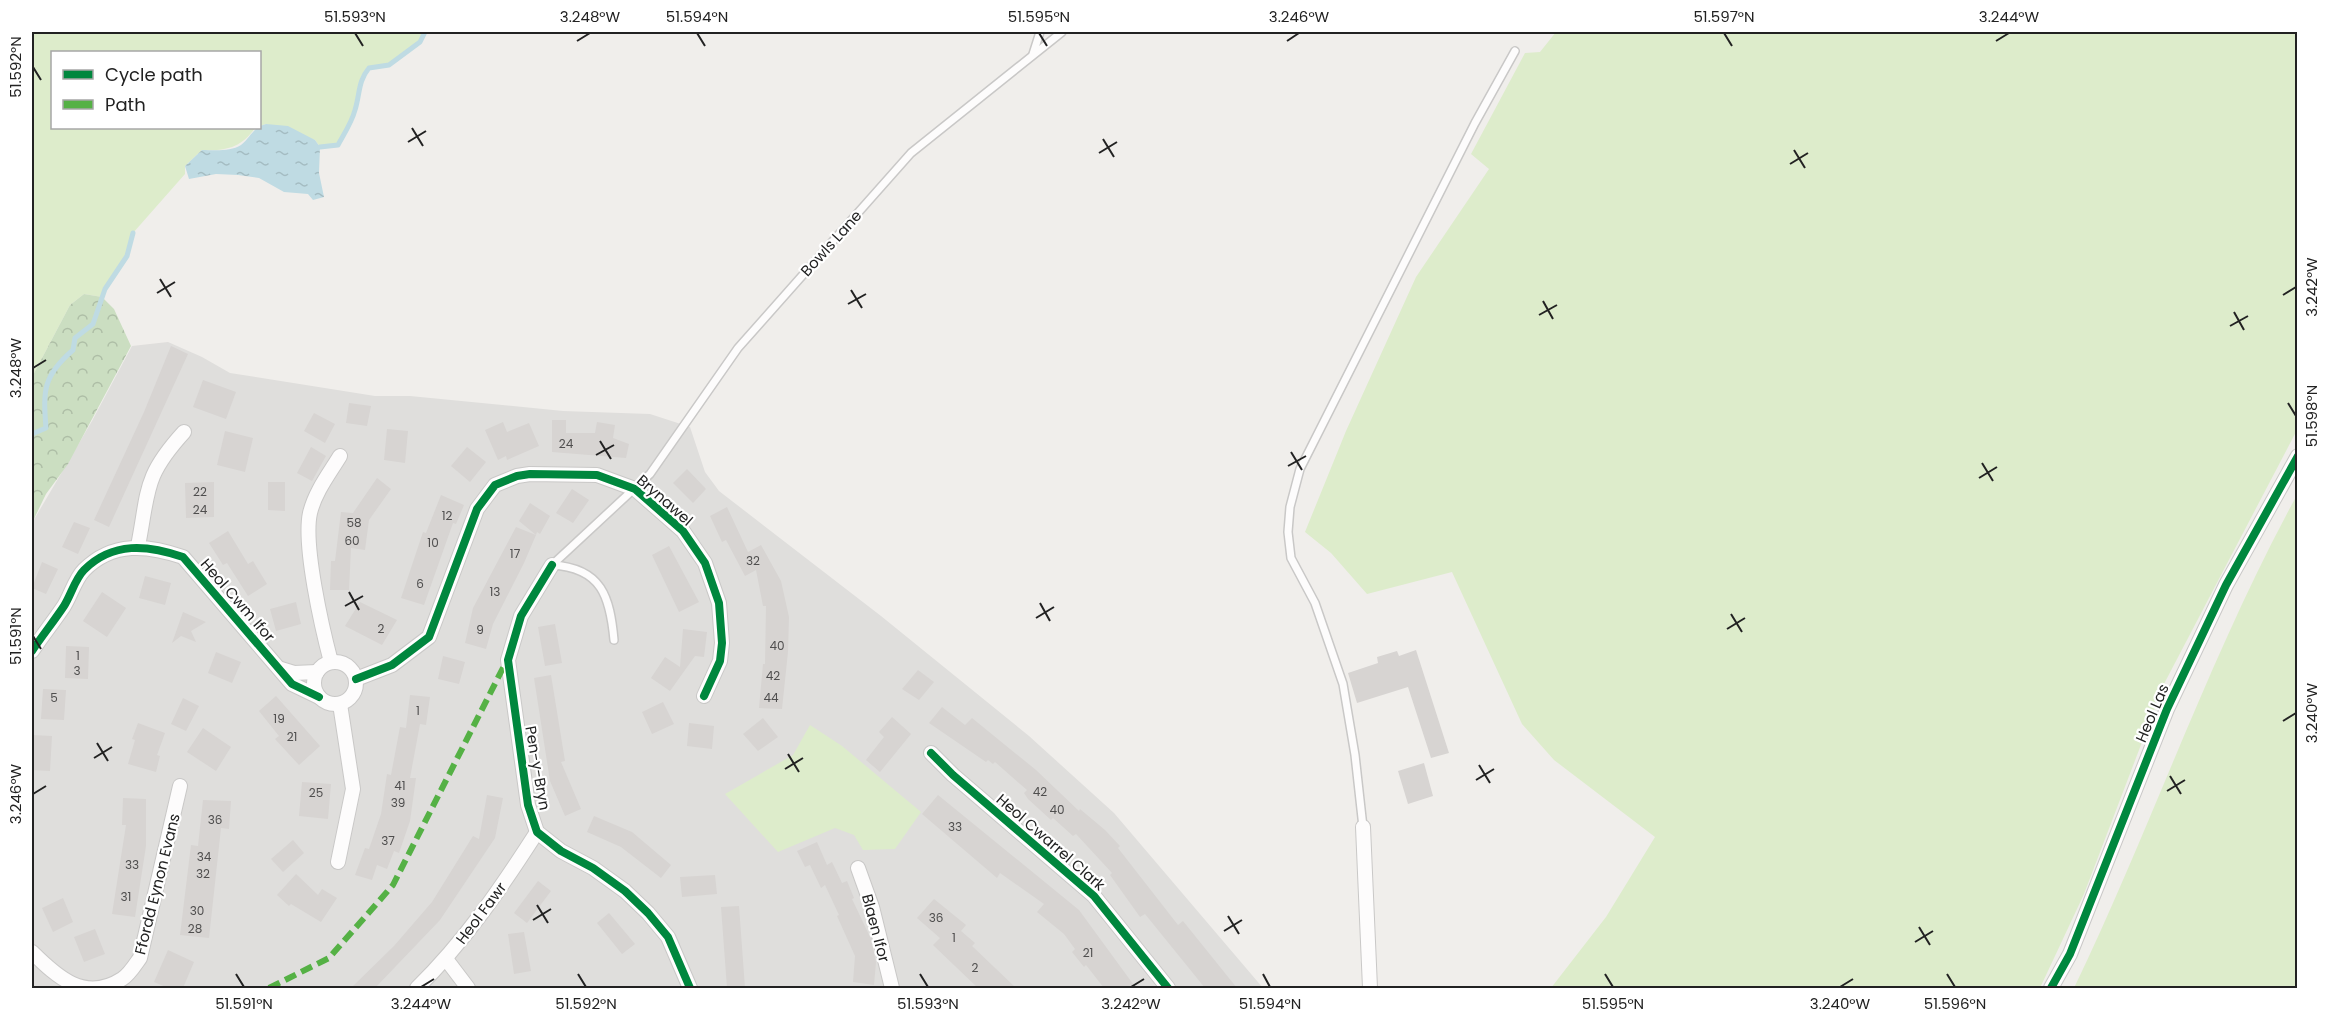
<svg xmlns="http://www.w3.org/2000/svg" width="2329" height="1020" font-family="Poppins,sans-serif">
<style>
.residential{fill:#dfdedc}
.grass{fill:#ddeccb}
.forest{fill:url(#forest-crowns)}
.water{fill:url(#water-ripples)}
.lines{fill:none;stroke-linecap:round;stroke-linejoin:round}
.stream{stroke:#bfdbe3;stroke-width:5}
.building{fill:#d7d4d2}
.service-casing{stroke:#c9c8c7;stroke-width:10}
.minor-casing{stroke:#c9c8c7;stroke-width:16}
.service{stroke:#fdfcfc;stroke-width:7}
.minor{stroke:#fdfcfc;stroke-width:14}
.quiet{stroke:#55b145;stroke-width:6;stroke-dasharray:12 6;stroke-linecap:butt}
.cycleway-casing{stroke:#fff;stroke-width:11}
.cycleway{stroke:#00873e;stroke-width:8}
.ticks{fill:none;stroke:#222;stroke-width:2}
.labels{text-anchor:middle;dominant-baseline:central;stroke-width:4.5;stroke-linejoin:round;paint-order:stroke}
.number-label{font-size:12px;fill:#4f4e4e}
.street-label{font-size:15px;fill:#222;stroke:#fff}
.neatline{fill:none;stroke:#222;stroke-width:2}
.ticks-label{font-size:15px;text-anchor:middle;fill:#222}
</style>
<defs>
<pattern id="forest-crowns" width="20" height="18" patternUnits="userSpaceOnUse" patternTransform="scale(1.5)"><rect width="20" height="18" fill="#cbdec1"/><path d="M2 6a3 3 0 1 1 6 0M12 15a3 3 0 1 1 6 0" fill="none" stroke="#aebea6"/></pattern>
<pattern id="water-ripples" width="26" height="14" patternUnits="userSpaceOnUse" patternTransform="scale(1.5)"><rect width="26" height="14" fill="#bfdbe3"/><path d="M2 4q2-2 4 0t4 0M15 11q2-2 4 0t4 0" fill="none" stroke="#a4bcc2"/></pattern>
</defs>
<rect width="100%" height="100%" fill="#f0eeeb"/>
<!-- residential -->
<polygon class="residential" points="168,342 202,357 230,373 375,396 410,396 563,411 650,414 690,427 705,472 719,491 881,616 1029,736 1114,813 1263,988 32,988 32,523 92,421 132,346"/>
<!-- grass -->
<g class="grass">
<path d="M32,32H425L420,42L389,65L369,68C358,81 360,94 355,110C352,122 344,134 338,145L320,147L315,140L266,124L260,126V52H52V128H255C241,148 226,151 202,150L185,166V174L133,233L127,256L102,297L84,294L70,305L32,377Z"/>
<polygon points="1556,32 2297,32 2297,430 2165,682 2084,894 2040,988 1551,988 1606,917 1655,837 1554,760 1522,724 1452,572 1367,594 1331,553 1305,532 1346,431 1416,277 1489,169 1471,154 1525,53 1540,52"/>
<path d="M2297,495V988H2074C2152,826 2210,654 2297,495Z"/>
<polygon points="810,725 842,746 921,812 895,849 863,850 854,835 835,828 778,852 725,794 793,755"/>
</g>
<!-- forest -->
<polygon class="forest" points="84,294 102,297 114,309 131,346 68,464 46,494 32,523 32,377 70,305"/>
<!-- water -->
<path class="water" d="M266,124L288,126L315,140L320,147L319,173L324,197L313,200L308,194L284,192L259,178L238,175L216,174L189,179L185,166L202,150C214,150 230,152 241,145C251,137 253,127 266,124Z"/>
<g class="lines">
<!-- stream -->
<g class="stream">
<path d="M320,147L338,145C344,134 352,122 355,110C360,94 358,81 369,68L389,65L420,42L425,32"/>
<path d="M32,434L46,428C43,390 43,376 73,350L75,338L93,324L105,289L127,256L133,233"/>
</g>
</g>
<!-- building -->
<g class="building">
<polygon points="171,346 188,354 109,527 94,520 144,412"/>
<polygon points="203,380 236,392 226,419 193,407"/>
<polygon points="349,403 371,406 367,426 346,423"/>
<polygon points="314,413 335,424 325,443 304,431"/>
<polygon points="552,420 566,420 566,433 595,433 597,422 615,425 613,438 629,444 626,458 552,452"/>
<polygon points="503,422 507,432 529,423 539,446 507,460 506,456 498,460 485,430"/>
<polygon points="387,429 408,431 405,463 384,460"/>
<polygon points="225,431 253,438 245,472 217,465"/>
<polygon points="311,447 326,456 312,481 297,473"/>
<polygon points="467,447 486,462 470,482 451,466"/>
<polygon points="687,469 706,489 693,503 673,483"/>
<polygon points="377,478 391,489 369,520 365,550 351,548 349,590 330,590 331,561 335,561 341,512 353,513"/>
<polygon points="214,482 214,517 186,518 185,483"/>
<polygon points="268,482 285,482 285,511 268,510"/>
<polygon points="572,489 589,500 573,523 556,513"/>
<polygon points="441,495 464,505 456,524 453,523 424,605 401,598 423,532 426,533"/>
<polygon points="530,503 550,516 540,534 537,532 536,535 519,521"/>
<polygon points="727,507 748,552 761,545 781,581 789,617 788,652 782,709 759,708 763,664 765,664 766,606 763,606 756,570 745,576 726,540 722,542 710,516"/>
<polygon points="74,522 90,528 78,554 62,547"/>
<polygon points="516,527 536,535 524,563 493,624 486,649 465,643 473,608"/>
<polygon points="228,531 248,564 253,561 267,584 248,596 227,563 223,565 209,543"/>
<polygon points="669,546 699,602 679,612 652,555"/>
<polygon points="42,562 58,569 46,594 32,588"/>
<polygon points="145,576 171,583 165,605 139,598"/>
<polygon points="102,592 126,608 107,637 83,621"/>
<polygon points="296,602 301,624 276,631 270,609"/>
<polygon points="360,602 397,620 382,645 345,626"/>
<polygon points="183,612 206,622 191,631 196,642 181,636 172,643"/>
<polygon points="555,624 562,663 545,666 538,627"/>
<polygon points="683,629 707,632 704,657 695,656 670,691 651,678 665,657 680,667"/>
<polygon points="66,646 89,647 88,679 65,678"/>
<polygon points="1416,650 1449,753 1431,758 1408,687 1357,703 1348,673 1378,663 1377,657 1397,651 1399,656"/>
<polygon points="216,652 241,662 232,683 208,673"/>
<polygon points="443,656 465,662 459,684 438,679"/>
<polygon points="918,670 934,682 919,700 902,689"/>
<polygon points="551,675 565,761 561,762 581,809 565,816 550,781 534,678"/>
<polygon points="43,689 66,690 64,720 41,719"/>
<polygon points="410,695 430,697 426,725 420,724 410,778 416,778 410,821 399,853 394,851 387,869 377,865 372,880 355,875 365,848 369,849 381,814 387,774 391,775 400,727 406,728"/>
<polygon points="276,696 320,746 299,765 275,739 279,736 259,711"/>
<polygon points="183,698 199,706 186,731 171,724"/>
<polygon points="663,702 674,724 652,734 642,712"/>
<polygon points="942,707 965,725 972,718 1036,770 1079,811 1080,809 1105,830 1120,846 1118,848 1178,925 1183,921 1237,988 1205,988 1145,914 1140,917 1110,875 1112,873 1076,834 1073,836 1053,818 1051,820 1028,799 1024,793 1027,790 995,762 993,764 988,760 986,762 929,723"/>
<polygon points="892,717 911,734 880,772 866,760 884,737 879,732"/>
<polygon points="763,718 778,737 758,751 743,734"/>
<polygon points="138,723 165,733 157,755 160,756 156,772 128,764 135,740 132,739"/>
<polygon points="689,723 714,726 712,749 687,746"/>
<polygon points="203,728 231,747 216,771 187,752"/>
<polygon points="32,735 52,736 50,771 32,770"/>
<polygon points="1424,763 1433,796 1408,804 1398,771"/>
<polygon points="302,782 331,784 328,819 299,816"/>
<polygon points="487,795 503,798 495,838 440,920 375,988 351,988 394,946 432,902 473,836 479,839"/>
<polygon points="938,795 1079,910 1136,988 1104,988 1086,965 1084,967 1072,952 1075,949 1064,934 1037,912 1044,904 1000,873 997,878 922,814"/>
<polygon points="123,798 146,799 146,846 135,917 112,914 126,825 122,825"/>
<polygon points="203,800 231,801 229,829 221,828 209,938 180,935 191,845 198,846"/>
<polygon points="594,816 632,832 671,865 661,878 621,847 587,832"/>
<polygon points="293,840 304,853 283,872 271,859"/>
<polygon points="817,842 827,865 832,862 842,883 847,881 854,898 852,899 871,939 876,962 874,985 853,982 855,956 837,916 839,915 825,885 821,888 810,865 805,867 797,851"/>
<polygon points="296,874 318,895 322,889 337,898 321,922 291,904 289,906 277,895"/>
<polygon points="715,875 717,894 682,897 680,877"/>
<polygon points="538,881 551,891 527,923 514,913"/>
<polygon points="63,898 73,922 53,932 42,908"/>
<polygon points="934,899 966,925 961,931 975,943 972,946 1016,988 978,988 933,945 940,938 917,918"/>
<polygon points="739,906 745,988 727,988 721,907"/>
<polygon points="609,913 635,944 622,954 597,923"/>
<polygon points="95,929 105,954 84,962 74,937"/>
<polygon points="524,932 531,971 514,974 508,934"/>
<polygon points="168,950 194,962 183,988 168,988 154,982"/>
</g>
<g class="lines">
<defs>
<g id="service">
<polyline points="1033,54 1040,32"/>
<polyline points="552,565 650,474 738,348 911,153 1062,32"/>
<path d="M552,565C602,568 610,597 614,640"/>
<polyline points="1363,827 1355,755 1343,684 1315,603 1291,558 1288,532 1290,507 1300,469 1475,123 1515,51"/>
</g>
<g id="minor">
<path d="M138,546C149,490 143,477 184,432"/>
<polyline points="552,565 521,616 508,660 528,805 537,832 561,851 593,868 625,891 648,913 668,937 690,988"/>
<path d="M32,651C42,636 54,621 64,606C71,595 75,579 84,570C113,541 148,545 183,557L292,684L319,697"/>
<circle cx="335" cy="683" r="21"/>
<path d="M331,662C322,628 303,545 310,513C315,492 329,474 340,456"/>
<polyline points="281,669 294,673 317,672"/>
<polyline points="356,679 392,665 429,637 477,509 495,485 517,476 530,474 597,475 635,489 683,531 705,563 719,603 722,643 720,661 704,696"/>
<polyline points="931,753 953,775 1094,896 1168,988"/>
<polyline points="1363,827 1370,988"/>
<polyline points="338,862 353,789 340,704"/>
<polyline points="858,868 872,907 892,988"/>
<path d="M32,952C57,977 85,1003 122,979C129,975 135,965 140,958L180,786"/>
<polyline points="446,959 468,988"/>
<path d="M417,988C465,941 501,888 537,832"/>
<polyline points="2051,988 2070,954 2167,709 2226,585 2298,456"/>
</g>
</defs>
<!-- service casing -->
<use href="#service" class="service-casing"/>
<!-- minor casing -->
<use href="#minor" class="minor-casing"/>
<!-- service -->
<use href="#service" class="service"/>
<!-- minor -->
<use href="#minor" class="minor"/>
<!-- quiet -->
<polyline class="quiet" points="269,988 329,958 393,885 507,660"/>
<defs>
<g id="cycleway">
<polyline points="552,565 521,616 508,660 528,805 537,832 561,851 593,868 625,891 648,913 668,937 690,988"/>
<path d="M32,651C42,636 54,621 64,606C71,595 75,579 84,570C113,541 148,545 183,557L292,684L319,697"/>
<polyline points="356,679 392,665 429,637 477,509 495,485 517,476 530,474 597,475 635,489 683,531 705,563 719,603 722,643 720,661 704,696"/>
<polyline points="931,753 953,775 1094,896 1168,988"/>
<polyline points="2051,988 2070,954 2167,709 2226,585 2298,456"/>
</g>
</defs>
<!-- cycleway casing -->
<use href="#cycleway" class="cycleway-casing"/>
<!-- cycleway -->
<use href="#cycleway" class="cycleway"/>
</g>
<!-- ticks -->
<path class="ticks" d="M355,33L363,46M697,33L705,46M1039,33L1047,46M1724,33L1732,46M577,41L590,33M1287,41L1299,33M1996,41L2009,33M33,67L41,80M412,128L423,146M1103,139L1114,157M408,142L426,131M1794,150L1805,168M1099,153L1117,142M1790,164L1808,153M160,279L171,297M851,290L862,308M157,293L175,282M2283,295L2296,287M1543,301L1553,319M848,304L866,294M2234,312L2244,330M1539,315L1557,305M2230,326L2248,316M33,368L46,360M2288,403L2296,416M600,441L611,459M1291,452L1302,470M596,455L614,445M1982,463L1993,481M1288,466L1306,456M1979,478L1997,467M349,592L359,610M1040,603L1050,621M345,606L363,596M1731,614L1742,632M1036,618L1054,607M1727,629L1745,618M33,636L41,649M2283,721L2296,713M97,743L108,761M788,754L799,772M94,758L112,747M1479,765L1490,783M785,769L803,758M2170,776L2181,794M1476,780L1494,769M2167,791L2185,780M33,794L46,786M537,905L548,923M1228,916L1239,934M533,920L551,909M1919,927L1930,945M1224,931L1242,920M1915,942L1933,931M236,974L244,987M578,974L586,987M920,974L928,987M1263,974L1270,987M1605,974L1613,987M1947,974L1955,987M421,987L434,979M1131,987L1144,979M1840,987L1853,979"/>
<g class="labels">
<!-- number labels -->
<g class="number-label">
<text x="566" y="443">24</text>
<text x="200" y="491">22</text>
<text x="200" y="509">24</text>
<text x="447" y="515">12</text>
<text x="354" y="522">58</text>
<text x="352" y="540">60</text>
<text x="433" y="542">10</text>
<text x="515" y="553">17</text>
<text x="753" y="560">32</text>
<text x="420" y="583">6</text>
<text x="495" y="591">13</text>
<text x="381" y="628">2</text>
<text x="480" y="629">9</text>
<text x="777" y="645">40</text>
<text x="78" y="655">1</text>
<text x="77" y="670">3</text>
<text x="773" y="675">42</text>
<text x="54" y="697">5</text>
<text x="771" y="697">44</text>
<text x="418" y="710">1</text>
<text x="279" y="718">19</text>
<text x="292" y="736">21</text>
<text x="400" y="785">41</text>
<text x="1040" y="791">42</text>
<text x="316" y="792">25</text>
<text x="398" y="802">39</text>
<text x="1057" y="809">40</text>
<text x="215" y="819">36</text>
<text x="955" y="826">33</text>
<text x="388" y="840">37</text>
<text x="204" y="856">34</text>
<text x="132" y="864">33</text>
<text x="203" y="873">32</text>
<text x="126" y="896">31</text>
<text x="197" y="910">30</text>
<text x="936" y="917">36</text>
<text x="195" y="928">28</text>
<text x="954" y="937">1</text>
<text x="1088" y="952">21</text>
<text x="975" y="967">2</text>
</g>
<!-- street labels -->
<g class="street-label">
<text transform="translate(831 243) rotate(-48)">Bowls Lane</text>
<text transform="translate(665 500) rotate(41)">Brynawel</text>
<text transform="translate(238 600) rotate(49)">Heol Cwm Ifor</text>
<text transform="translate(2152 713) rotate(-67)">Heol Las</text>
<text transform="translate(538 768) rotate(80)">Pen-y-Bryn</text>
<text transform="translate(1051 842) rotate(41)">Heol Cwarrel Clark</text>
<text transform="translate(157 884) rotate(-76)">Ffordd Eynon Evans</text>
<text transform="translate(481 913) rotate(-53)">Heol Fawr</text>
<text transform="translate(876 928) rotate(75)">Blaen Ifor</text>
</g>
</g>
<!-- border -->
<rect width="2329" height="1020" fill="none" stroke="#ffffff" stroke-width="66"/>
<!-- legend -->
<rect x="51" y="51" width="210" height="78" fill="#ffffff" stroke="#a7a7a7" stroke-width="1.5"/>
<rect x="63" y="70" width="30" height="9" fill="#00873e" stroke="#a7a7a7" stroke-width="1.5"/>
<text x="105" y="81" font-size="18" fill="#222222">Cycle path</text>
<rect x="63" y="100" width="30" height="9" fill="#55b145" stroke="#a7a7a7" stroke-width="1.5"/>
<text x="105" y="111" font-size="18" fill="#222222">Path</text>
<rect x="33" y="33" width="2263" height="954" class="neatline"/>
<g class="ticks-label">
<text x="355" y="22">51.593°N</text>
<text x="590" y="22">3.248°W</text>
<text x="697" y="22">51.594°N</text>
<text x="1039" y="22">51.595°N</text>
<text x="1299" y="22">3.246°W</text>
<text x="1724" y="22">51.597°N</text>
<text x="2009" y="22">3.244°W</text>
<text transform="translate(16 67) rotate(-90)" y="5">51.592°N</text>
<text transform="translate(2312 287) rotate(-90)" y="5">3.242°W</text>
<text transform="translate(16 368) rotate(-90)" y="5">3.248°W</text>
<text transform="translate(2312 416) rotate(-90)" y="5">51.598°N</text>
<text transform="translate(16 636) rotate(-90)" y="5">51.591°N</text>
<text transform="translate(2312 713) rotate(-90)" y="5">3.240°W</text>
<text transform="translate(16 794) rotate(-90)" y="5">3.246°W</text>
<text x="244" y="1009">51.591°N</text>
<text x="421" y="1009">3.244°W</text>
<text x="586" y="1009">51.592°N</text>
<text x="928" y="1009">51.593°N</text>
<text x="1131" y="1009">3.242°W</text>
<text x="1270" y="1009">51.594°N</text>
<text x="1613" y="1009">51.595°N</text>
<text x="1840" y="1009">3.240°W</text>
<text x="1955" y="1009">51.596°N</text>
</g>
</svg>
